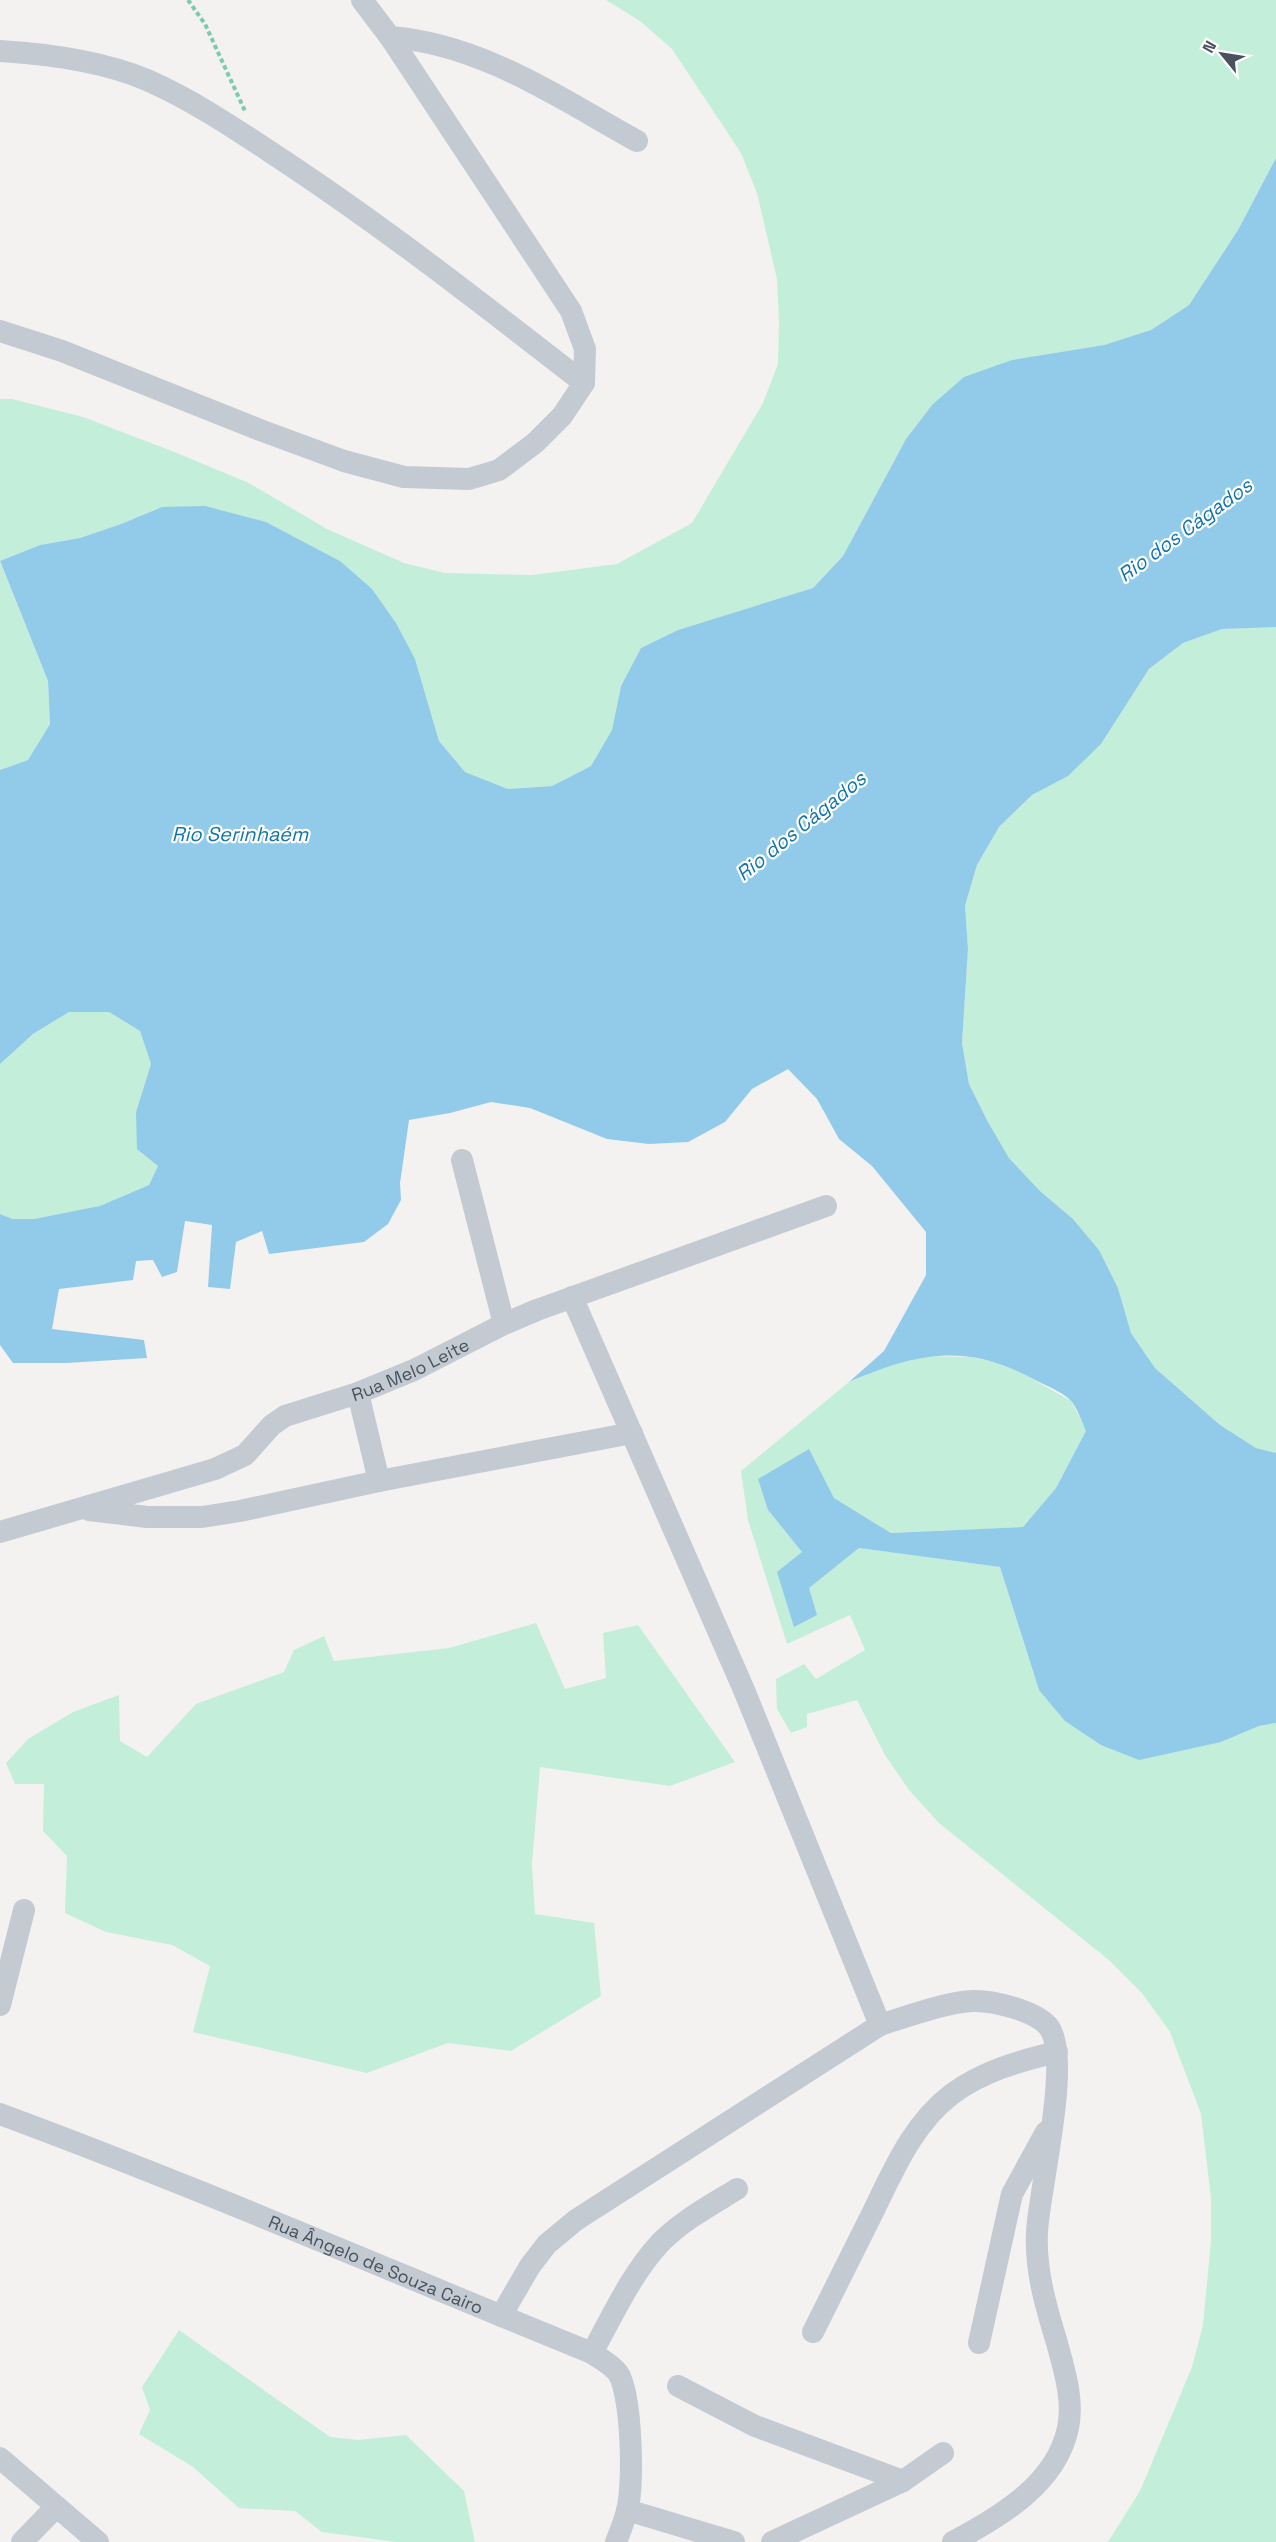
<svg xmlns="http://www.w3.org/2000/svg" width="1276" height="2542" font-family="'Space Grotesk',sans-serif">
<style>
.green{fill:#c3eed9}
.water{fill:#92cbe9}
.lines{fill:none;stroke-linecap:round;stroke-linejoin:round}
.path{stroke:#7ccbaf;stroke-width:4;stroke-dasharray:4.5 3;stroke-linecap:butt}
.street{stroke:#c3cad2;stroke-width:22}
.labels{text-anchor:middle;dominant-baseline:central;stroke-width:4.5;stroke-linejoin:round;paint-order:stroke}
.street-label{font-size:18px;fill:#4a525e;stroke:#fff}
.water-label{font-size:20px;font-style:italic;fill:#1275a9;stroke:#fff}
</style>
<rect width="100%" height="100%" fill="#f4f2f1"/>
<!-- green -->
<g class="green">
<polygon points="606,0 1276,0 1276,158 1238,230 1189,305 1151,330 1104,345 1012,360 932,405 906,439 843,556 813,588 678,630 641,648 621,686 612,730 591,766 552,786 508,789 465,772 439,741 415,659 340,561 266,522 162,507 121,524 80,538 40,545 0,561 0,399 12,399 83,417 172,451 249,483 327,529 404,563 445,573 532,575 617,564 692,523 763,403 778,364 779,321 777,279 757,193 741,153 672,49 640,21"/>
<polygon points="0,562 48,681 50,724 28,760 0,770"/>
<polygon points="1276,627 1276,1453 1256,1448 1220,1425 1155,1368 1131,1333 1118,1288 1099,1250 1073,1219 1040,1191 1009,1158 988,1122 969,1084 962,1043 968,949 965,907 977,865 999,827 1032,795 1068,775 1101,744 1149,669 1183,643 1222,629"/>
<polygon points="69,1012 109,1012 140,1031 151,1064 136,1112 158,1166 149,1185 100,1207 34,1219 13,1219 0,1214 0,1064 33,1034"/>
<polygon points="928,1356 970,1357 1006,1364 1071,1401 1087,1431 1056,1488 1023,1527 891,1533 834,1498 809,1450 768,1510 803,1553 808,1588 859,1548 1000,1567 1039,1690 1221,1742 1259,1726 1276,1723 1276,2542 1108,2542 1140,2491 1192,2367 1203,2325 1211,2241 1211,2198 1201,2114 1170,2032 1142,1993 1110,1961 939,1823 909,1790 885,1755 857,1700 807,1714 807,1727 791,1733 777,1709 776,1679 804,1664 816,1679 865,1650 850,1615 787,1644 748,1520 741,1471 849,1382 888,1366"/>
<polygon points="536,1623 565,1689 606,1678 603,1633 638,1625 735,1762 670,1786 540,1767 532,1864 535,1914 594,1923 601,1996 511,2051 448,2043 367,2073 193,2032 210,1966 172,1945 106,1932 65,1913 67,1856 43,1831 44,1784 15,1784 6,1763 28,1739 73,1712 119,1695 120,1741 147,1757 196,1704 284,1672 294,1650 324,1636 334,1661 449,1648"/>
<polygon points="179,2330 330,2437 358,2440 406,2435 464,2491 475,2542 397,2542 322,2532 295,2511 239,2508 193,2467 139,2434 150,2410 142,2387"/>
</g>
<!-- water -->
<path class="water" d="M1276,158V627L1222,629L1183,643L1149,669L1101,744L1068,776L1032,795L999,827L977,865L965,906L968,949L962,1043L969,1084L988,1122L1009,1158L1040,1191L1073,1219L1099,1250L1118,1288L1131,1333L1155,1368L1220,1425L1256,1448L1276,1453V1723L1259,1726L1221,1742L1139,1760L1101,1745L1065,1721L1039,1690L1000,1567L859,1548L809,1588L817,1615L794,1627L777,1572L802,1552L768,1510L758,1479L809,1449L834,1498L891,1533L1023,1527L1056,1488L1086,1431C1082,1422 1078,1410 1072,1402C1064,1392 1044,1385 1033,1379C966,1342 916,1353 849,1382L884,1351L926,1275V1232L872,1166L839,1139L817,1099L788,1069L752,1089L725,1122L688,1142L649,1144L607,1139L530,1108L491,1102L450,1113L409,1120L400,1183L401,1200L388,1224L364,1242L269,1254L262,1231L236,1242L230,1289L208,1287L212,1225L185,1221L177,1272L162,1277L153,1260L136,1261L133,1280L59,1289L52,1329L144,1340L147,1358L66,1363H13L0,1345V1214L13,1219H34L100,1206L149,1185L158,1166L137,1149L136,1112L151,1064L140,1031L109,1012H69L33,1034L0,1064V770L28,760L50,724L48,681L0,561L40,545L80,538L121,524L162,507L205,506L266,522L340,561L372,589L396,623L415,659L439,741L465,772L508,789L552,786L591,766L612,730L621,686L641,648L678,630L813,588L843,556L906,439L932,405L964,377L1012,360L1104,345L1151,330L1189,305L1238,230Z"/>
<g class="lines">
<!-- path -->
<polyline class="path" points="188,0 205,24 245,111"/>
<!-- street -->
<g class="street">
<path d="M390,37C482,44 559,98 637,141"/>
<path d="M0,51C49,54 102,61 147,80C195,101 240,132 284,161C388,230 485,306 584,383"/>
<polyline points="0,331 62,351 260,430 344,461 404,477 469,479 499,470 535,443 562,416 584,383 585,349 571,311 390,37 362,0"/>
<polyline points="462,1160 504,1324"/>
<polyline points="572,1297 744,1690 880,2025"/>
<polyline points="358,1393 379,1481"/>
<polyline points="89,1510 147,1517 202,1517 240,1511 379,1481 632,1433"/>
<path id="s1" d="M0,1532L215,1469L245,1455L272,1425L285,1416L358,1393L414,1370L504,1324L537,1310L826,1206"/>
<polyline points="0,2005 24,1910"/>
<path id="s2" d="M0,2114C200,2188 395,2273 592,2353C601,2359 611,2364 618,2373C632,2395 634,2485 627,2511C624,2522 620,2532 616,2542"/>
<path d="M501,2316L530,2266L547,2244L576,2220L880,2025C905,2017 947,2002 972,2001C993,2000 1035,2011 1048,2026C1073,2056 1039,2189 1037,2232C1035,2270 1046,2307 1057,2343C1064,2369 1074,2400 1068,2428C1056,2485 1000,2516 953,2542"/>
<path d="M813,2332C832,2294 851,2256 870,2218C892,2174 911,2125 952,2094C983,2071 1019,2061 1057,2052"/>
<polyline points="979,2343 1012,2194 1046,2132"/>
<path d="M592,2353C613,2315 631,2274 661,2242C683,2220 711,2205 737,2189"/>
<polyline points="678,2386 755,2426 903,2481"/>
<polyline points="0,2458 98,2542"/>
<polyline points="627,2510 734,2542"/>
<polyline points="22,2542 56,2507"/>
<polyline points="772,2542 903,2481 943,2453"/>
</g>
</g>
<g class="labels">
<!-- street labels -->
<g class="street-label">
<text stroke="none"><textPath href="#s1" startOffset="447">Rua Melo Leite</textPath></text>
<text stroke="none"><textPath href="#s2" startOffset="405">Rua Ângelo de Souza Cairo</textPath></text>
</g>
<!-- water labels -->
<g class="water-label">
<text transform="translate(1185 530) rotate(-36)">Rio dos Cágados</text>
<text transform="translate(801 826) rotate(-39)">Rio dos Cágados</text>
<text x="240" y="834">Rio Serinhaém</text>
</g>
</g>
<!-- north arrow -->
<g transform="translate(1222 54) rotate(300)" stroke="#ffffff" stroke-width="4.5" paint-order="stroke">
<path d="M0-4.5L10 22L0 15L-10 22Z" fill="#4a525e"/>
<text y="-9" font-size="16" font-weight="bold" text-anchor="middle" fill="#4a525e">N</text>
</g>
</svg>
